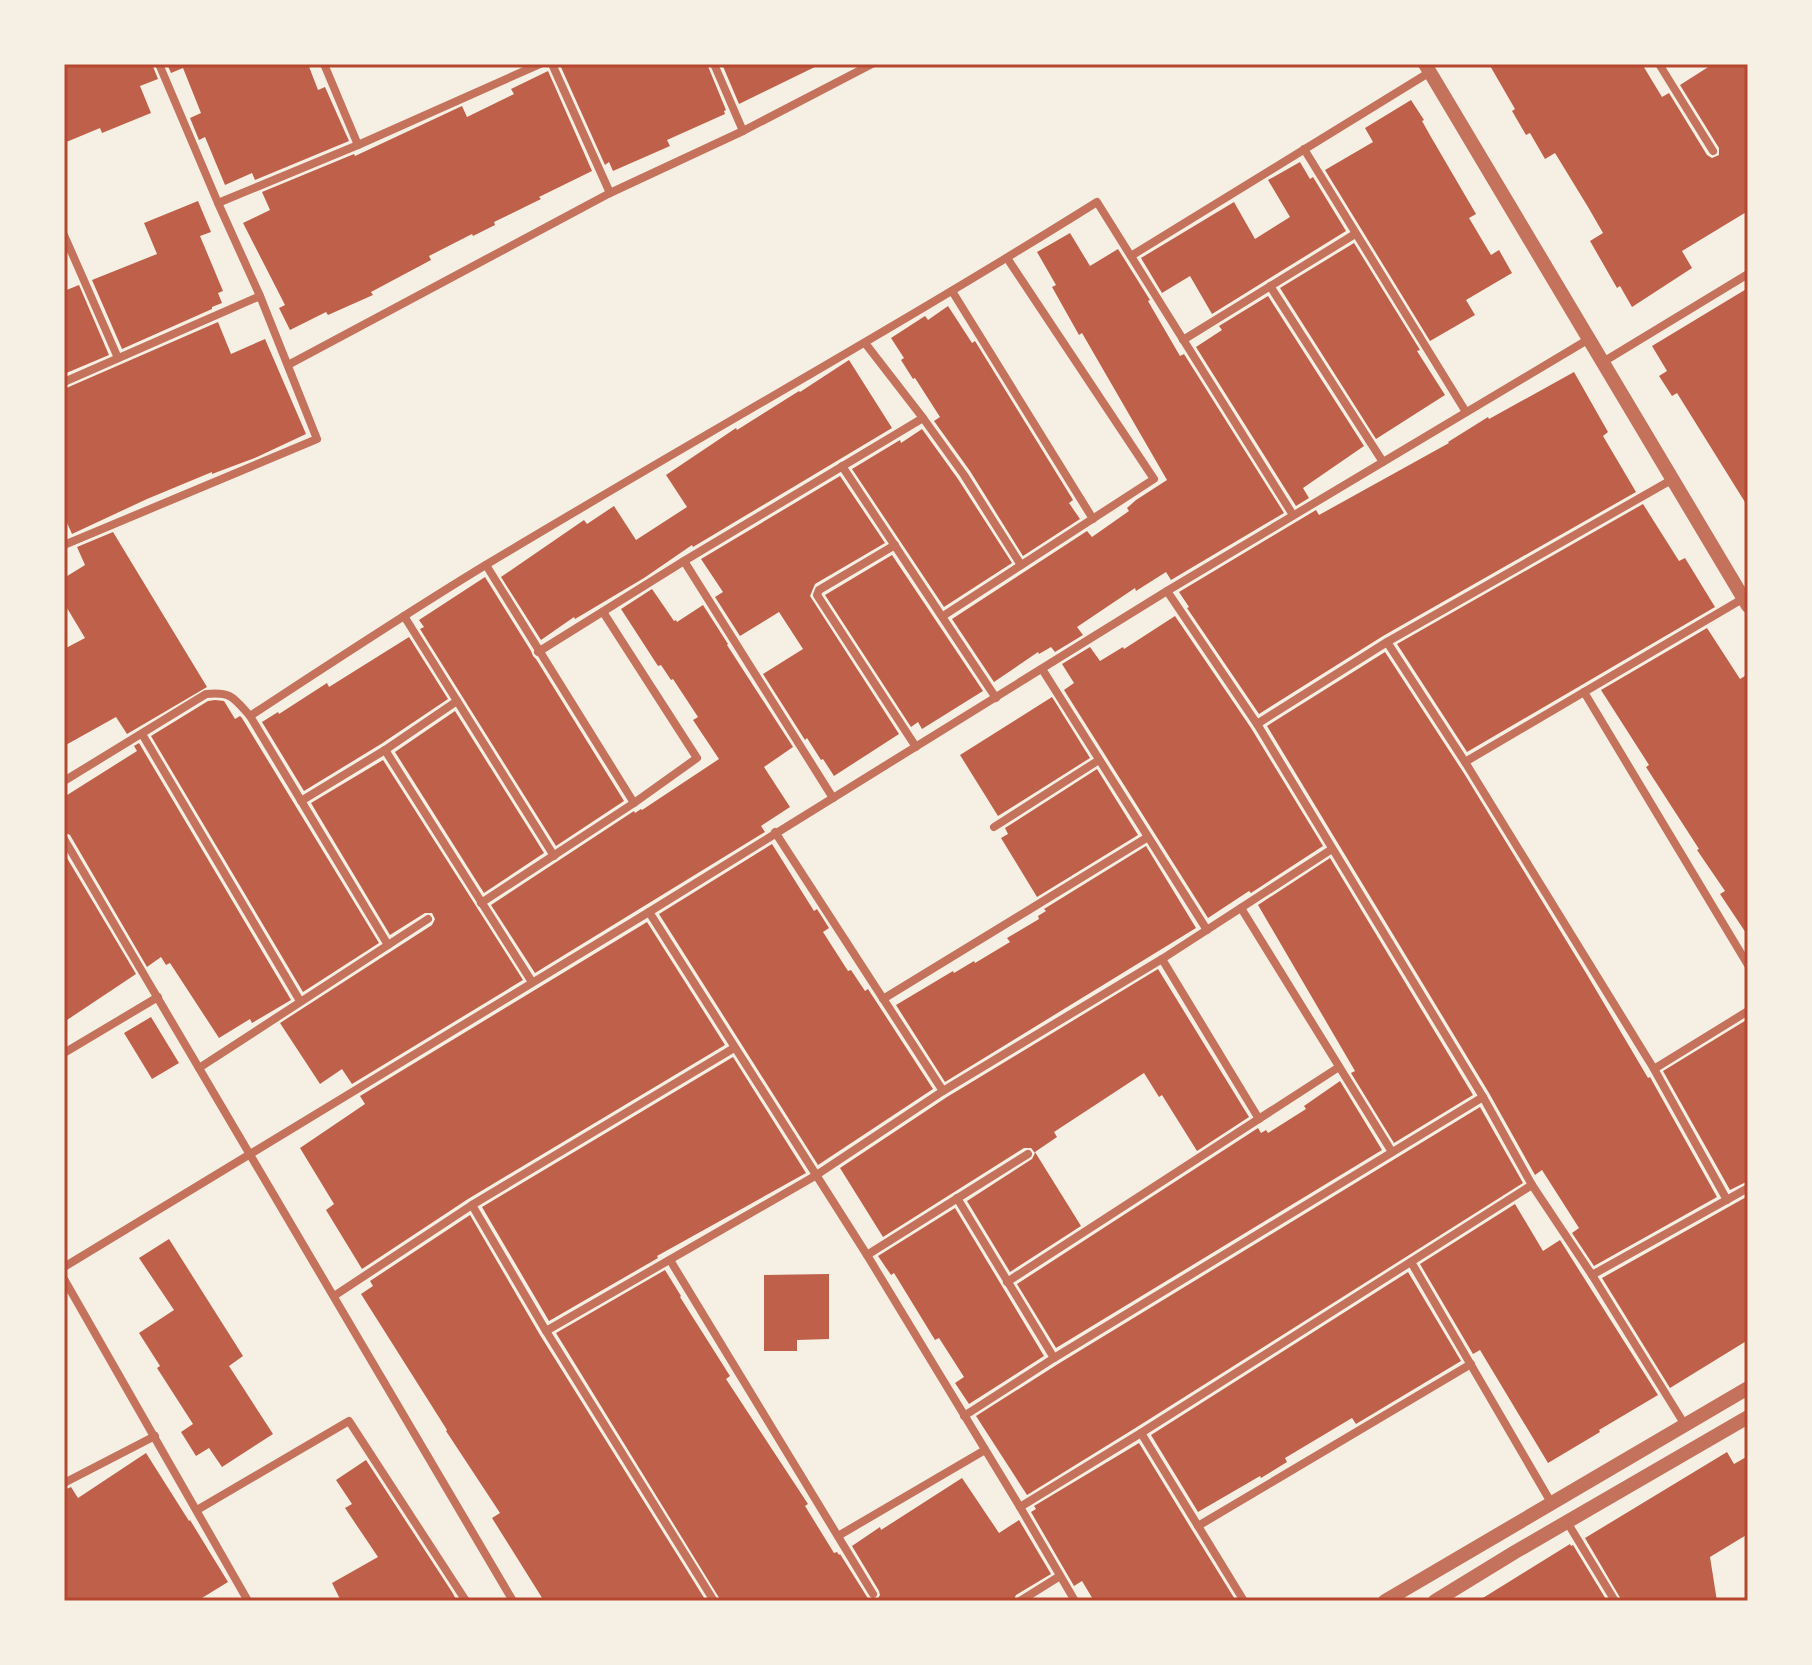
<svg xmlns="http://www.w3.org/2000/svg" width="1812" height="1665" font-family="Roboto,sans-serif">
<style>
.building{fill:#bf614a}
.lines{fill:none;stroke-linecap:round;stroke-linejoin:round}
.minor{stroke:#c5725c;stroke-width:8}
.tertiary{stroke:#c5725c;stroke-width:14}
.neatline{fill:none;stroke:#b5482f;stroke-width:3}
</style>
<rect width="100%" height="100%" fill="#f6efe4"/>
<!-- building -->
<g class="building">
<polygon points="64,64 152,64 158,79 140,86 151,113 102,133 100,128 64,143"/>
<polygon points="167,64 308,64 318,90 325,87 349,141 255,180 252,173 225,185 205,137 199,140 190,118 201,113 183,68 171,73"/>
<polygon points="562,64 707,64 726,110 724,111 725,114 667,140 670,146 613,171 609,162 605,165 560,65"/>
<polygon points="722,64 821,64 739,104"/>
<polygon points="1489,64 1642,64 1662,97 1669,93 1707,155 1712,158 1719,155 1719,148 1680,85 1713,64 1748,64 1748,211 1682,251 1692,268 1632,307 1620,286 1617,288 1590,241 1603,233 1588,207 1555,153 1545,159 1530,133 1526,135 1512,111 1515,109"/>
<polygon points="548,71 592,171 539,197 541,199 494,222 495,225 473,236 472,234 429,256 431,260 371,292 373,295 328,315 326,312 290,330 279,308 285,305 243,223 270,210 262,192 354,154 355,156 462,106 467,117 514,94 511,89"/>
<polygon points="1411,100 1424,120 1422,121 1431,137 1476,214 1469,218 1491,255 1499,250 1512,273 1466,300 1475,315 1430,341 1325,170 1373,142 1365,128"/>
<polygon points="1300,162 1310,179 1313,177 1346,231 1212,314 1190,276 1162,293 1141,258 1234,202 1255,239 1290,217 1268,180"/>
<polygon points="198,201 211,232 200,236 223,291 218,293 222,303 212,307 212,309 122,349 92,280 157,254 144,223"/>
<polygon points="1070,233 1090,266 1118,249 1150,300 1148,301 1152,308 1180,356 1184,354 1284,513 1171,580 1166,572 1136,591 1135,588 1077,627 1083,635 1055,652 1051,647 1039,654 1038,652 994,682 952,619 1087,531 1092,537 1129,511 1127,508 1136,500 1167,480 1082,333 1079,335 1052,287 1056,285 1037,252"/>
<polygon points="1354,243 1420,350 1417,351 1445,395 1376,439 1280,288"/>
<polygon points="79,285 109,355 64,374 64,291"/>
<polygon points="1748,288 1748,507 1677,393 1672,396 1659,376 1667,371 1652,346"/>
<polygon points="1268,296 1364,446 1303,488 1309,498 1296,506 1196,347 1222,330 1219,326"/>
<polygon points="948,306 972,343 975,341 1073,500 1069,503 1080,519 1023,556 970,471 934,421 940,417 915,378 913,379 901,360 904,358 891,338 925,316 928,320"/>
<polygon points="218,322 231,354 265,339 306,434 257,457 212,474 212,472 147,499 72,534 64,516 64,389"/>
<polygon points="849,360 892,428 693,547 692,545 644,578 575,619 574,617 541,640 501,577 584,520 587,524 614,506 636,540 687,507 666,475 736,428 737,430 799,391 800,392"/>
<polygon points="1574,372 1608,432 1603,436 1636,492 1383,636 1259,714 1187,608 1189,607 1179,592 1316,510 1319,515 1449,443 1448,442 1488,417 1489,419"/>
<polygon points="922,429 958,479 1012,563 944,607 852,469 900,440 901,443"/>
<polygon points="840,476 885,543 815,584 810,596 899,734 834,776 823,759 821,760 807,738 805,740 763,674 803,649 779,612 740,636 715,597 723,592 701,559"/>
<polygon points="1643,504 1679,561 1685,558 1715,607 1467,752 1397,644"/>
<polygon points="113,532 207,687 127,734 116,717 64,746 64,649 85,638 64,603 64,578 85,565 77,547"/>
<polygon points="892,555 983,691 922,729 918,722 911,727 825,595"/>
<polygon points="485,577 531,651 533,656 536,659 624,801 556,846 420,629 424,627 419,620"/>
<polygon points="652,589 674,621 676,620 677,622 703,605 728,644 727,645 793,747 764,767 790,807 761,826 765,832 535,973 491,905 634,811 635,813 641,809 642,810 719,759 693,720 698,717 673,679 671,680 661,665 658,666 621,609"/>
<polygon points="1175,616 1251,728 1323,846 1251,893 1249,891 1208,918 1064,690 1074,683 1062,664 1090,647 1100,661 1123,647 1124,649"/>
<polygon points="1707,628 1740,679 1748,674 1748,936 1720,894 1725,891 1697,850 1699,849 1646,767 1649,765 1601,690"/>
<polygon points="409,637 448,699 381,744 304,791 262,722 278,712 279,714 327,683 329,687"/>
<polygon points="1385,652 1465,775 1586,973 1648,1078 1650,1077 1717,1197 1594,1266 1572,1233 1579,1228 1542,1170 1535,1175 1489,1093 1267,726"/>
<polygon points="1052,697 1090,758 998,816 960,755"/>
<polygon points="215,700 224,701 235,719 240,716 242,718 379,943 303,992 151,736 208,701"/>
<polygon points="455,711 544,853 484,893 395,752"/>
<polygon points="139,743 291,1000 252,1023 250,1019 219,1038 170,963 166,965 161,957 147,967 70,835 64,832 64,797 137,751 134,746"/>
<polygon points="383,760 523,980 352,1084 342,1069 320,1084 280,1023 432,925 435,919 432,913 425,913 390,935 311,803"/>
<polygon points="1097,769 1138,835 1037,897 1001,838 1008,834 1005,828"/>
<polygon points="772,844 814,911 817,909 829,928 823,932 848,971 851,970 865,991 868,989 933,1089 818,1165 659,914"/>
<polygon points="1146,846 1196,928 945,1082 896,1005 953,971 954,973 974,961 975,963 1010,942 1007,938 1039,919 1038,916 1046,911 1044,909"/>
<polygon points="64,853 136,974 64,1022"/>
<polygon points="1330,858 1473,1095 1394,1143 1351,1073 1355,1071 1258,905"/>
<polygon points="647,922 725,1045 468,1199 362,1269 326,1210 334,1204 300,1148 365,1104 360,1096"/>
<polygon points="1158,969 1249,1117 1197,1151 1162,1095 1159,1097 1144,1073 1054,1132 1057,1137 1035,1152 1081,1226 1010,1272 967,1201 1032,1159 1035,1153 1031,1148 1024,1148 883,1237 840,1168 947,1097"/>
<polygon points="151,1017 179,1063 152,1079 124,1033"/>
<polygon points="1748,1019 1748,1181 1730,1190 1663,1071"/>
<polygon points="733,1057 806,1173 657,1256 658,1258 549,1321 482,1207"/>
<polygon points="1340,1081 1382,1150 1056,1348 1017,1284 1258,1128 1261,1133 1266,1130 1268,1133 1306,1109 1304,1106"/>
<polygon points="1480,1107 1523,1183 1137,1427 1027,1495 976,1416 1058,1364"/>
<polygon points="1748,1196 1748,1340 1670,1388 1602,1278"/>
<polygon points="1515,1204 1543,1251 1560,1240 1658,1395 1599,1430 1600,1432 1548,1463 1480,1350 1473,1354 1420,1264"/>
<polygon points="955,1208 1044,1356 969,1404 955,1383 964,1377 939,1338 935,1340 894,1273 891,1275 878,1256"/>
<polygon points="470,1215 540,1335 706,1601 544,1601 492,1518 500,1513 446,1431 447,1430 361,1294 373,1286 370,1281"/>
<polygon points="169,1239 243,1356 229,1366 273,1434 222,1467 209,1448 196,1456 181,1432 193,1424 157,1368 160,1366 139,1333 174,1310 139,1258"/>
<polygon points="665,1270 681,1296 680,1297 730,1376 726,1379 808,1504 805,1506 834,1553 837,1552 839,1555 840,1554 869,1600 877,1600 880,1595 879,1591 852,1546 880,1527 881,1530 962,1478 999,1533 1019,1520 1051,1574 1016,1595 1013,1601 721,1601 556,1333"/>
<polygon points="1408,1272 1461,1361 1356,1424 1352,1418 1285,1458 1287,1462 1261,1478 1260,1476 1198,1512 1151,1435"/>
<polygon points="829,1274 829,1339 797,1340 797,1351 764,1351 764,1275"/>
<polygon points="1139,1443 1192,1530 1236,1601 1094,1601 1082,1581 1074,1586 1031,1512 1036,1509 1034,1506"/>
<polygon points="1727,1452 1734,1464 1748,1456 1748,1534 1710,1557 1717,1601 1622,1601 1585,1538"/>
<polygon points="146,1453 189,1521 190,1520 228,1582 197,1601 64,1601 64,1490 71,1487 78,1498"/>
<polygon points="366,1460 452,1592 457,1601 341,1601 332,1583 378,1557 345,1508 352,1504 336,1480"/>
<polygon points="1570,1544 1571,1546 1573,1545 1607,1601 1478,1601"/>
</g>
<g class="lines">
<!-- minor -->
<g class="minor">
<polyline points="324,64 358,145"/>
<polyline points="552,64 610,193"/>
<polyline points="714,64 743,131"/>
<polyline points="1659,64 1713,151"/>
<polyline points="1304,149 1466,412"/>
<polyline points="218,203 358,145 540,64"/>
<polyline points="64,235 118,358"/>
<polyline points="1131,256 1430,72"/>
<polyline points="1270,286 1383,462"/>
<polyline points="952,291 1093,519"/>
<polyline points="1183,340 1355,234"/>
<polyline points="1603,362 1748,274"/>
<polyline points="288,365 610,193 743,131 872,64"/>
<polyline points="64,382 260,296"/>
<polyline points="923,418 964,475 1021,565"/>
<polyline points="842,466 996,698"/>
<polyline points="64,545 317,439 260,296 218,203 159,64"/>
<polyline points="895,545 819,590 817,595 916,747"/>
<polyline points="684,561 833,798"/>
<polyline points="486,565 634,803"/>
<polyline points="1167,591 1257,724 1483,1097 1532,1185 1592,1275 1685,1425"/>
<polyline points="404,616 554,856"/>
<polyline points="943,616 1154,479 1007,258"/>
<polyline points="1387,642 1465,762 1654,1069 1727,1200"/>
<polyline points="538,652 684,561 923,418 865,343"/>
<polyline points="1042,669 1207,930"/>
<polyline points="1584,692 1748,965"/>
<polyline points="250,716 388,945"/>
<polyline points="1257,724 1387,642 1673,479"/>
<polyline points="142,734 300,1001"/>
<polyline points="385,750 532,982"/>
<polyline points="1465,762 1744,598"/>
<path d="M64,781L206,694C231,691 234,698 250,716C328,665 405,614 484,566C688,443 896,328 1097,202L1293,515"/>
<polyline points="301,801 385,750 457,701"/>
<polyline points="994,827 1099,760"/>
<polyline points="775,832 943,1091"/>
<polyline points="64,839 513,1601"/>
<polyline points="481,903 634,803 697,758 603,612"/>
<polyline points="1241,908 1392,1152"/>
<polyline points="649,912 867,1255 1020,1507 1075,1601"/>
<polyline points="1162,959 1259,1119"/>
<polyline points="883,999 1148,837"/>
<polyline points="64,1053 158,997"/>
<polyline points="199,1068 428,919"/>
<polyline points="1654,1069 1748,1011"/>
<polyline points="957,1198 1054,1358"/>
<polyline points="472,1205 546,1331 714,1601"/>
<polyline points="867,1255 1028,1154"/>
<polyline points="670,1260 873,1594"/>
<polyline points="1411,1262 1552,1504"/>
<polyline points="64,1267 649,912 1167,591 1589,339"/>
<polyline points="1592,1275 1748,1188"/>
<polyline points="64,1279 248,1601"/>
<polyline points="1007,1282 1339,1067"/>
<polyline points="334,1296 472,1205 734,1048"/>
<polyline points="546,1331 815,1176 943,1091 1162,959 1332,849"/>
<polyline points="964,1416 1054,1358 1483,1097"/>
<polyline points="1141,1433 1244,1601"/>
<polyline points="64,1483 155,1436"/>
<polyline points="1020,1507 1141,1433 1532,1185"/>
<polyline points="197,1510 349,1421 466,1601"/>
<polyline points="1567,1522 1615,1601"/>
<polyline points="1198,1526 1471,1364"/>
<polyline points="838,1536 985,1450"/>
<polyline points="1020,1601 1060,1576"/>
</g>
<!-- tertiary -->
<g class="tertiary">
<polyline points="1425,64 1748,606"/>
<polyline points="1385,1601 1748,1388"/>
<polyline points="1435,1601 1515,1552 1748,1417"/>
</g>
</g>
<!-- border -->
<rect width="1812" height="1665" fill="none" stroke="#f6efe4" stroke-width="132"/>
<rect x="66" y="66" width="1680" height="1533" class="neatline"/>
</svg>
